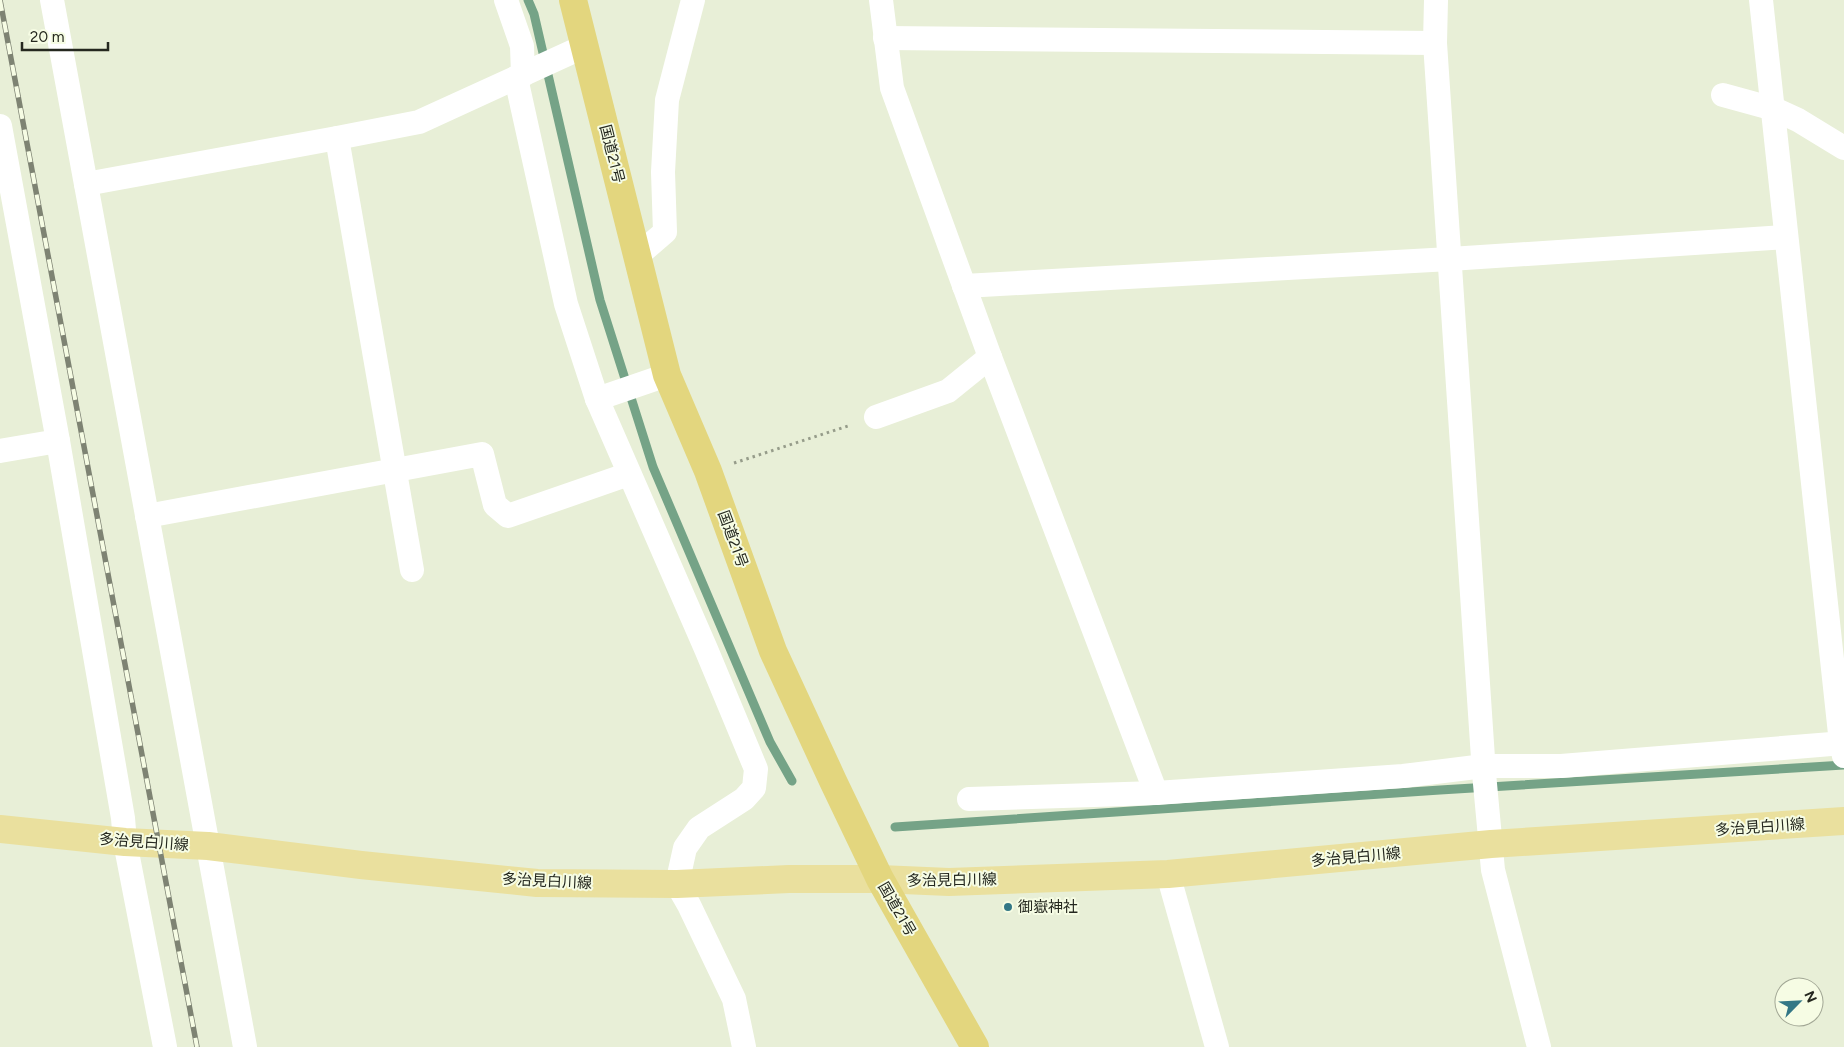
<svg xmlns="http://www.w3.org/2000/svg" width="1844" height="1047" font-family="Figtree,'Noto Sans JP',sans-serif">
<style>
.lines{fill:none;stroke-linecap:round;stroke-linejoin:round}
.stream{stroke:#75a387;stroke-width:9}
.path{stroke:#969c8a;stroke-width:3;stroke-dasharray:2.5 4;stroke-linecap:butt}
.minor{stroke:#fff;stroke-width:24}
.primary{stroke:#eae09e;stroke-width:28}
.trunk{stroke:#e3d67e;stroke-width:28}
.rail-casing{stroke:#7e8373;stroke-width:5.5}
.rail{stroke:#f6fce4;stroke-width:4;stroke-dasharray:11;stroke-linecap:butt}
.poi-dot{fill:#337786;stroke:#f6fce4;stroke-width:2}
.labels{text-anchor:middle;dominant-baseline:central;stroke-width:4;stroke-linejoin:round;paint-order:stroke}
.street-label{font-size:15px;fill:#25281f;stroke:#f6fce4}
.poi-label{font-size:15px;fill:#25281f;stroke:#f6fce4;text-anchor:start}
</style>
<rect width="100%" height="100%" fill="#e8efd7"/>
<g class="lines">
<!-- stream -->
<g class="stream">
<polyline points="528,0 534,14 600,300 653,467 770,742 792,781"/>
<polyline points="895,827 1440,790 1844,765"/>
</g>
<!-- path -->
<polyline class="path" points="734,463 851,425"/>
<!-- minor -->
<g class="minor">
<polyline points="52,0 245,1047"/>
<polyline points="506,0 522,46 523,75"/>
<polyline points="881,0 892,88 990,357 1156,793"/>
<polyline points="1436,0 1435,43 1484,773 1493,870 1539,1047"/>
<polyline points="1761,0 1841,743 1844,756"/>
<polyline points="885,38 1435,43"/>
<polyline points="516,78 566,304 597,399 706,649 756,769 754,788 744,799 699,828 685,848 677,884 689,905 734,999 744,1047"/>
<polyline points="1723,95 1774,109 1798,120 1844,148"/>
<polyline points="0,126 58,441 123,818 125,842 165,1047"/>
<polyline points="337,138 412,570"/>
<polyline points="86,184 337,138 419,122 585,46"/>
<polyline points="637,256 665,232 663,172 667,100 693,0"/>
<polyline points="964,286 1450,259 1786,237"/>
<polyline points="597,399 667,375"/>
<polyline points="876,417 948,391 990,357"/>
<polyline points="0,451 58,441"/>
<polyline points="147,516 482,454 495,505 508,516 629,474"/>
<polyline points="969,799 1156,793 1403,776 1484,766 1561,766 1844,743"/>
<polyline points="1168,874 1217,1047"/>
</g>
<!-- primary -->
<polyline class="primary" points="0,829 125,842 208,846 361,865 537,883 677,884 789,879 880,879 949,882 1168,874 1491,844 1844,821"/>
<!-- trunk -->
<polyline class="trunk" points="573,0 667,375 708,471 773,651 833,781 880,879 975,1047"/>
<defs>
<polyline id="rail" points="0,0 197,1047"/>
</defs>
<!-- rail casing -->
<use href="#rail" class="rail-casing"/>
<!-- rail -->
<use href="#rail" class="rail"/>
</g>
<!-- markers -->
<circle class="poi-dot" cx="1008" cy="907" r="5"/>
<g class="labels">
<!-- street labels -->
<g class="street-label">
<text transform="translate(612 154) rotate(76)">国道21号</text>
<text transform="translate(733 539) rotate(70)">国道21号</text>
<text transform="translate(1760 827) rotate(-4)">多治見白川線</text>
<text transform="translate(144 842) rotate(4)">多治見白川線</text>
<text transform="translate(1356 857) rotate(-5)">多治見白川線</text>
<text transform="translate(952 880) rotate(-1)">多治見白川線</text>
<text transform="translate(547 881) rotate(3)">多治見白川線</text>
<text transform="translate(897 909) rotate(60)">国道21号</text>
</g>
<!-- poi labels -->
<g class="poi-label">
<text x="1018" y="907">御嶽神社</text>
</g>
</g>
<!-- north arrow -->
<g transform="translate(1799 1002) rotate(66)"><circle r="24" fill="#f6fce4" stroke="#a2a795"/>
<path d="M0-4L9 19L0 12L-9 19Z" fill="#337786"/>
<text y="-8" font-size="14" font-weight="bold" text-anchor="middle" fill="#25281f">N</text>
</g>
<!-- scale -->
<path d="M22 42v8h86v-8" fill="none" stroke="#25281f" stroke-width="2.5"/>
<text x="30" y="42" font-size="15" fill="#25281f" stroke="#f6fce4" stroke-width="4" paint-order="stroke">20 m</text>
</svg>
